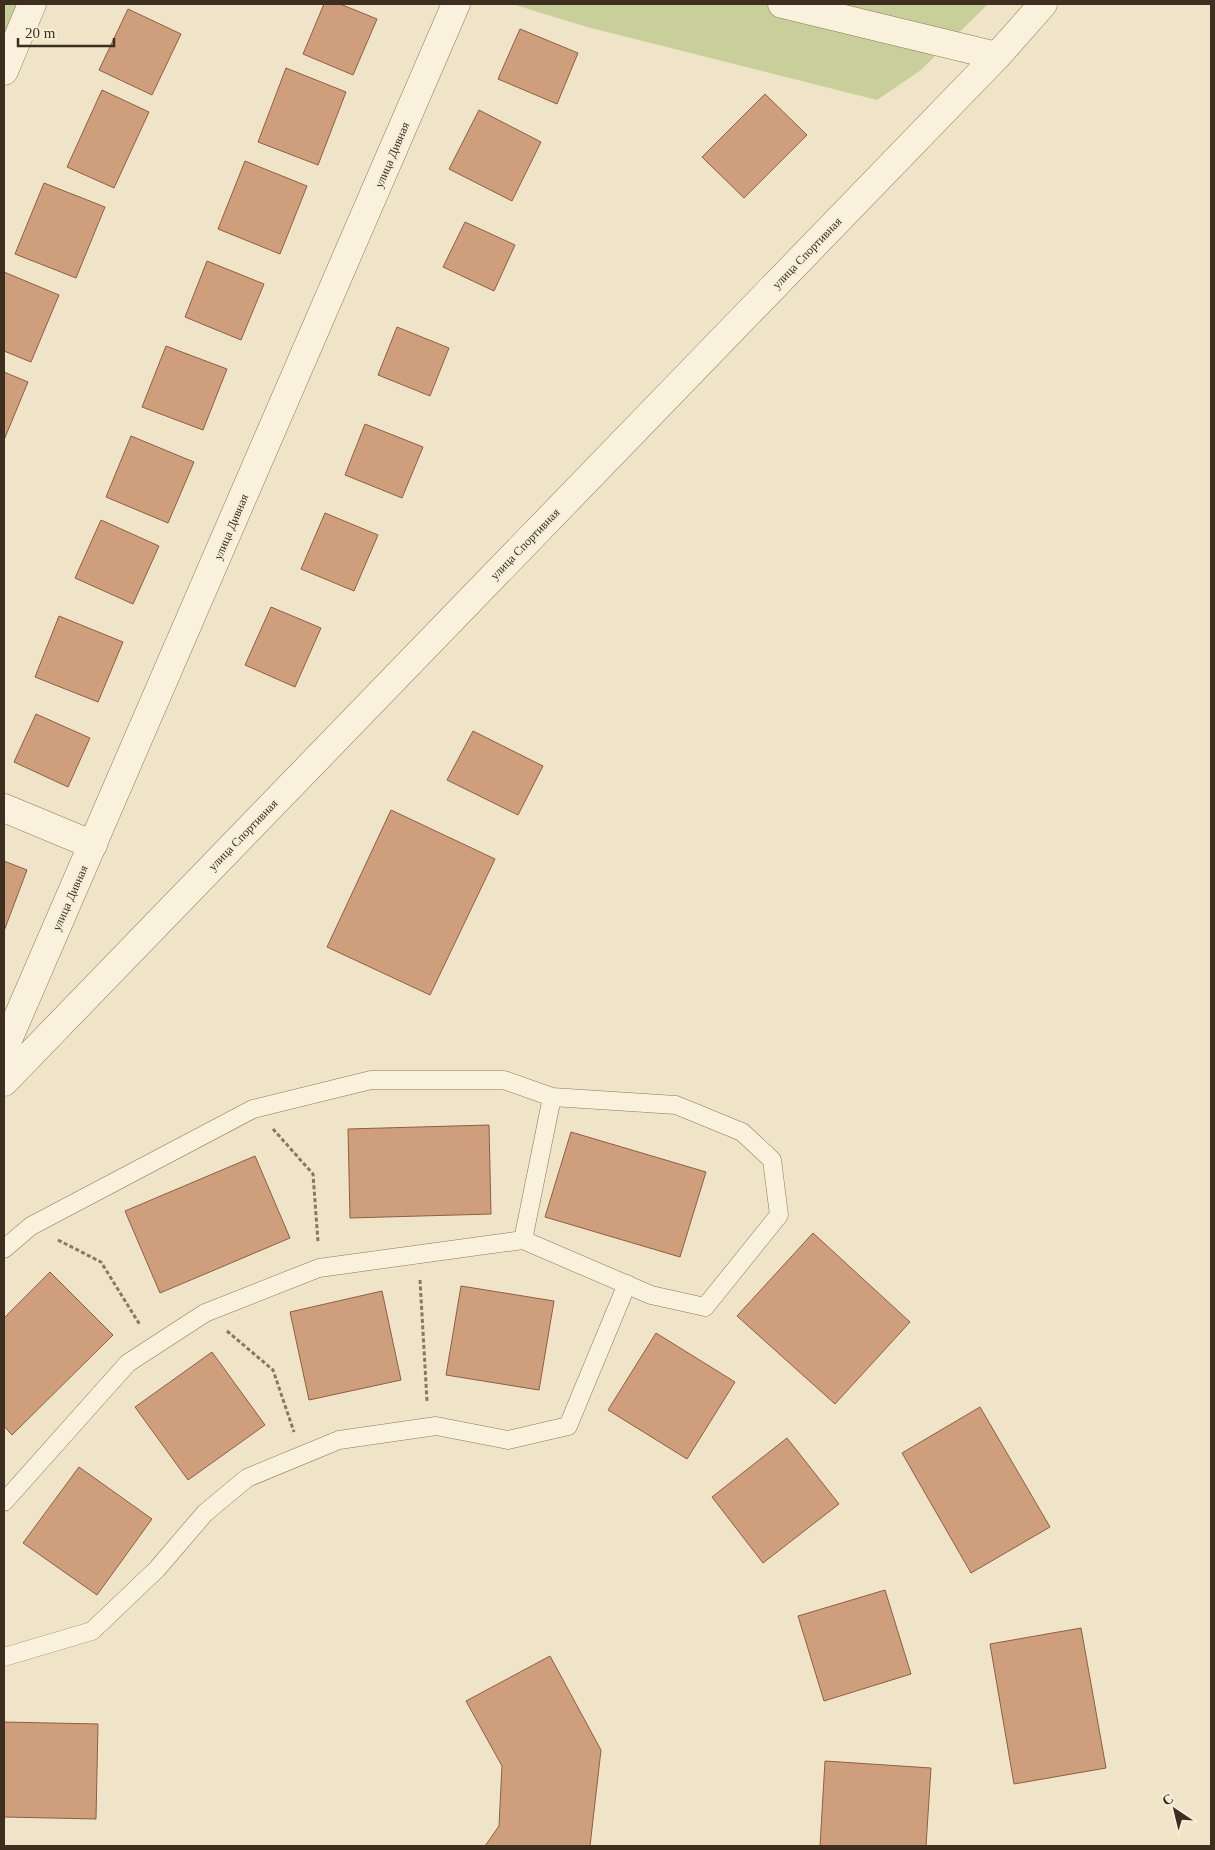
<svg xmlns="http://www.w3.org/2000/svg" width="1215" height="1850" font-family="'Times New Roman',serif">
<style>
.green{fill:#c9cf9b}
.building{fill:#cf9f7d;stroke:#8d5f41}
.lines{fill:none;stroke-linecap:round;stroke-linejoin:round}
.service-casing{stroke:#8d765c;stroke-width:19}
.minor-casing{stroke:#8d765c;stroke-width:29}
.tertiary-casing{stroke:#8d765c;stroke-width:29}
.path{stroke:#8d765c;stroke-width:3;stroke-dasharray:4 2.5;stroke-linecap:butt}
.service{stroke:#faf1dc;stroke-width:18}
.minor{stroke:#faf1dc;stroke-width:28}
.tertiary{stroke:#faf1dc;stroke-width:28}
.labels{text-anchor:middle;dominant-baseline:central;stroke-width:4.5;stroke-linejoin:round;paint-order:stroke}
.street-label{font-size:12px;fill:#3d2e20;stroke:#f7eed8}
</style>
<rect width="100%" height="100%" fill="#f0e4c8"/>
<!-- green -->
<g class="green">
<polygon points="4,4 28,4 4,53"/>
<polygon points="512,4 988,4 921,70 877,100 587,27"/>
</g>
<!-- building -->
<g class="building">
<polygon points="324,4 340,4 377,19 353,75 303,54"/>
<polygon points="128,9 181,34 152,95 99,70"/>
<polygon points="520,29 578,53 557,104 498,79"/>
<polygon points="286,68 346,92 318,165 258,142"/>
<polygon points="102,90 149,112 114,188 67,167"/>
<polygon points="765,94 807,135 744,198 702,157"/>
<polygon points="479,110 541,142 512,201 449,169"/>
<polygon points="245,161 307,186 280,254 218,229"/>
<polygon points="44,183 105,207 76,278 15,254"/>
<polygon points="465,222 515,245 494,291 443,267"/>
<polygon points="207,261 264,284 241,340 185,317"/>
<polygon points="4,272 59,295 31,362 4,351"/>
<polygon points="397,327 449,348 430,396 378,375"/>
<polygon points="166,346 227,369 203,430 142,407"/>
<polygon points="4,372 28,382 4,440"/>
<polygon points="365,424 423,447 402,498 345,475"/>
<polygon points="131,436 194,462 168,523 106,497"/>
<polygon points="325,513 378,535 354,591 301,569"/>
<polygon points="101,520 159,546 133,604 75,578"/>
<polygon points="271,607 321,628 295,687 245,665"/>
<polygon points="59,616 123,642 98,702 35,677"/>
<polygon points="36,714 90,738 68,787 14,762"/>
<polygon points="473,731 543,766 518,815 447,780"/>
<polygon points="391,810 495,859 430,995 327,947"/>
<polygon points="4,861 27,870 4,931"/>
<polygon points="489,1125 491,1214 350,1218 348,1129"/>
<polygon points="571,1132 706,1172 680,1257 545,1217"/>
<polygon points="255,1156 290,1238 160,1293 125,1211"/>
<polygon points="813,1233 910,1322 835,1404 737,1316"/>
<polygon points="50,1272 113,1335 12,1435 4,1426 4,1318"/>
<polygon points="461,1286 554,1301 539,1390 446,1375"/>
<polygon points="382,1291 401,1380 309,1400 290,1312"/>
<polygon points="656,1333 735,1382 687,1459 608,1410"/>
<polygon points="212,1352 265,1425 188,1480 135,1407"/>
<polygon points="980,1407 1050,1527 971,1573 902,1453"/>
<polygon points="787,1438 839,1504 763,1563 712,1497"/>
<polygon points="79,1467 152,1519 97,1595 23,1543"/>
<polygon points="885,1590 911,1674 824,1701 798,1616"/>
<polygon points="1081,1628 1106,1768 1014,1784 990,1644"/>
<polygon points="550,1656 601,1750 590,1846 485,1846 499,1826 502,1766 466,1701"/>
<polygon points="4,1722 98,1724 96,1819 4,1817"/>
<polygon points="825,1761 931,1768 926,1846 820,1846"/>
</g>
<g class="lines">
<defs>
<g id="service">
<polyline points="523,1240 552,1097"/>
<polyline points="4,1249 31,1226 253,1109 371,1080 504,1080 552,1097 676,1105 742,1132 772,1160 779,1215 705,1307 651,1295 523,1240 319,1268 205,1313 128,1363 4,1502"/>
<polyline points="4,1657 92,1631 157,1569 205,1513 247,1478 339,1440 436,1426 508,1440 568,1426 627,1284"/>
</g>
<g id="minor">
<polyline points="782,4 997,56"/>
<polyline points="4,71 32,4"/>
<polyline points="4,808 93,845"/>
<polyline points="4,1049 456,4"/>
</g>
<polyline id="tertiary" points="4,1082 997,56 1043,4"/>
</defs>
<!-- service casing -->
<use href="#service" class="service-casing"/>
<!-- minor casing -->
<use href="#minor" class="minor-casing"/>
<!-- tertiary casing -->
<use href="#tertiary" class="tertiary-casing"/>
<!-- path -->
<g class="path">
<polyline points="273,1129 313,1174 318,1242"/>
<polyline points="58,1240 101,1262 140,1325"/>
<polyline points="420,1280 427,1401"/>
<polyline points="227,1331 273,1370 294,1432"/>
</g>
<!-- service -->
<use href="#service" class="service"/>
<!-- minor -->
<use href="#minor" class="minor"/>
<!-- tertiary -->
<use href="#tertiary" class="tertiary"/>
</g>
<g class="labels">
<!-- street labels -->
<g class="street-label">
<text transform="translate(392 155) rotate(-67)">улица Дивная</text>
<text transform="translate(807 253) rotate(-46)">улица Спортивная</text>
<text transform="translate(231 527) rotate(-67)">улица Дивная</text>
<text transform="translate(525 544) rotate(-46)">улица Спортивная</text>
<text transform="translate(243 835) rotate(-46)">улица Спортивная</text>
<text transform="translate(70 898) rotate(-66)">улица Дивная</text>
</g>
</g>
<!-- border -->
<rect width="1215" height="1850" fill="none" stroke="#3d2e20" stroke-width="10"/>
<!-- north arrow -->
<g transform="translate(1175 1810) rotate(325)" stroke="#f7eed8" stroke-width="4" paint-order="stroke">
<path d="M0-4L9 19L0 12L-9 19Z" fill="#3d2e20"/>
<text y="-8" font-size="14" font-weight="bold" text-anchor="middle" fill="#3d2e20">С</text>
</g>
<!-- scale -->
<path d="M18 38v8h96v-8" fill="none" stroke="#3d2e20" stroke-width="2.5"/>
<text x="25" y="38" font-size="15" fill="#3d2e20" stroke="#f7eed8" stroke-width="4" paint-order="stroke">20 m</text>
</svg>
